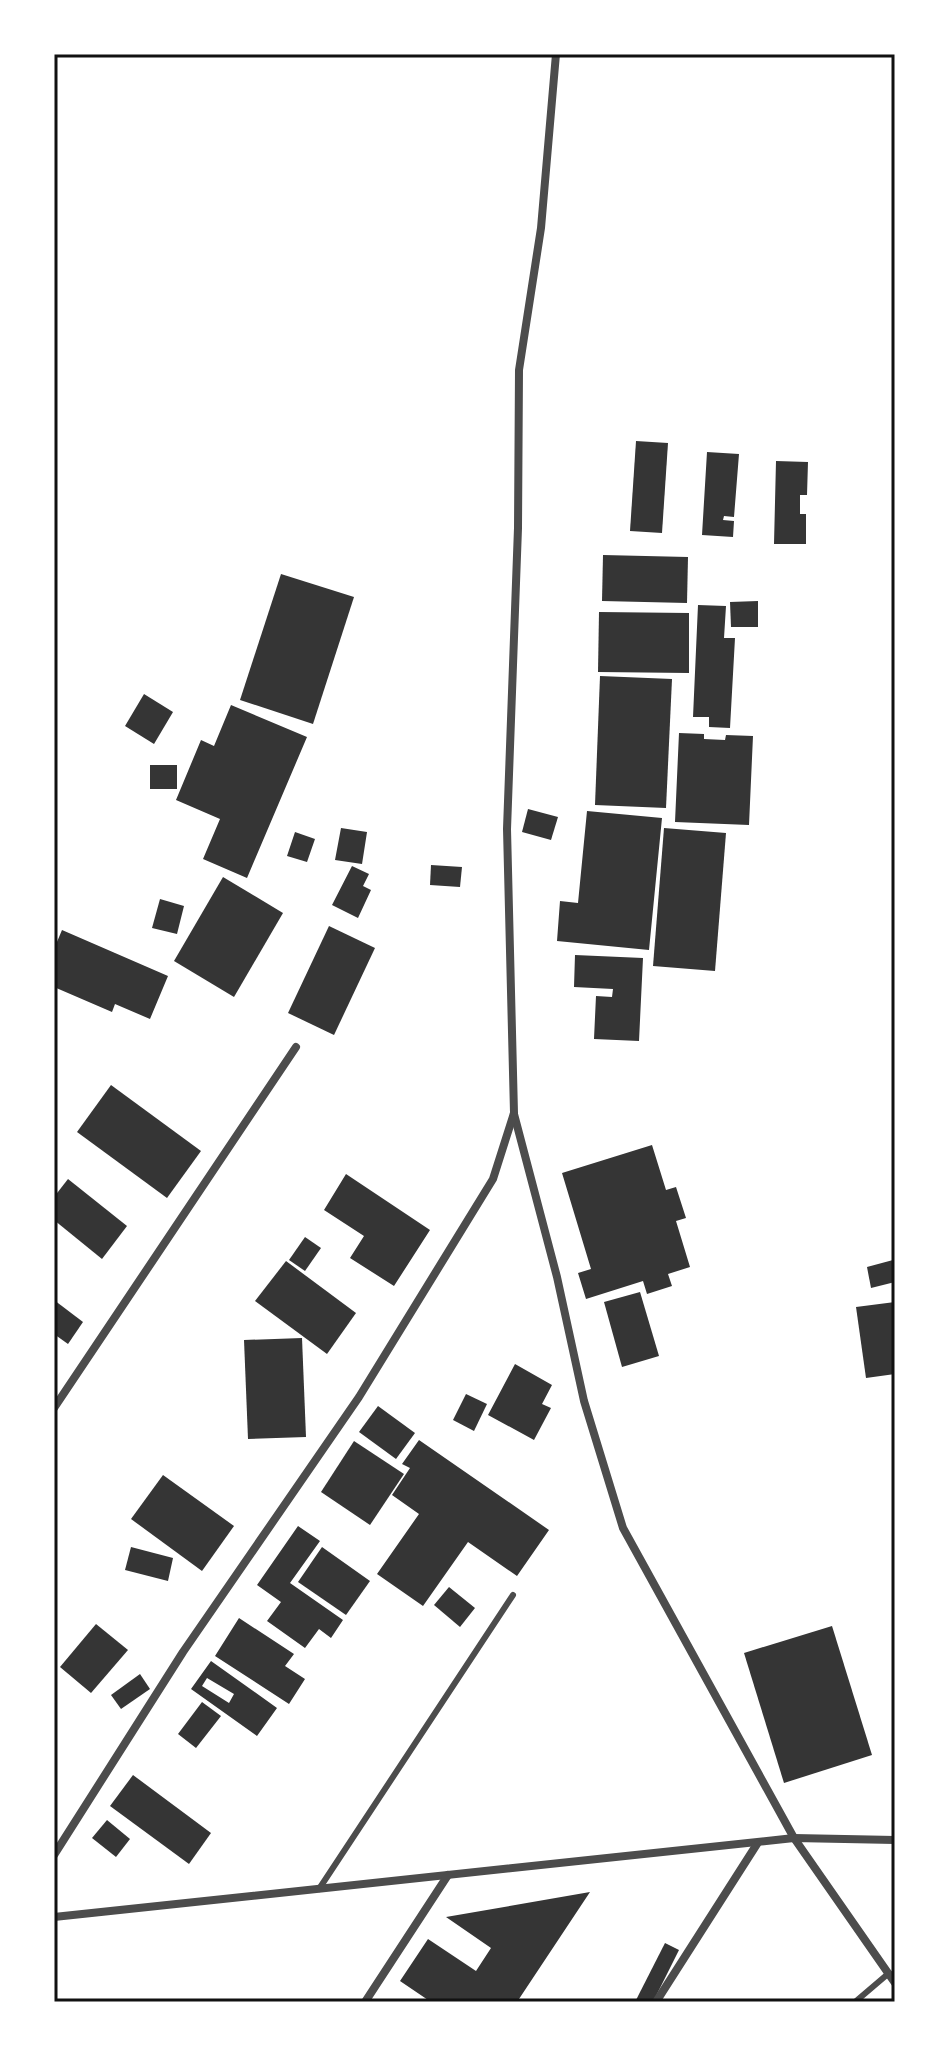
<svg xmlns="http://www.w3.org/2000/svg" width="949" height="2056" font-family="'Space Grotesk',sans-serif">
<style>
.building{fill:#353535;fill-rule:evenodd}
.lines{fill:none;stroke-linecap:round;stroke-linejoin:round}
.service{stroke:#4c4c4c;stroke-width:6}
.minor{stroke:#4c4c4c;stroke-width:8}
.neatline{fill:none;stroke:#111;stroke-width:3}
</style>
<rect width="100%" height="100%" fill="#fff"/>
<!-- building -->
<g class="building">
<polygon points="636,441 668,443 662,533 630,531"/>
<polygon points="707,452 739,454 734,517 724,516 723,520 734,521 733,537 702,535"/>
<polygon points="776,461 808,462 807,495 800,495 800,514 806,514 806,544 774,544"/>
<polygon points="603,555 688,557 687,603 602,601"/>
<polygon points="281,574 354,597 313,724 240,700"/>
<polygon points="758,601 758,627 731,627 730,602"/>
<polygon points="698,605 726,606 724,638 735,638 730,728 709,727 709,717 693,717"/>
<polygon points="599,612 689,613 689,673 598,672"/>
<polygon points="600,676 672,679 666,808 595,805"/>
<polygon points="144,694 173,712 154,744 125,726"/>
<polygon points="231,705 307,737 247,878 203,859 220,819 176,800 201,740 214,746"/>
<polygon points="679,733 704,734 704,739 725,740 726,735 753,736 749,825 675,822"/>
<rect x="150" y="765" width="27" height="24"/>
<polygon points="528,809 558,817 551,840 522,832"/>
<polygon points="587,811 662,818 649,950 557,941 560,901 578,903"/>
<polygon points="341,828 367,832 362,864 335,860"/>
<polygon points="664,828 726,833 715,971 653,966"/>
<polygon points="295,832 315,839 307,862 287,856"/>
<polygon points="431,865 462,867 460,887 430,885"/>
<polygon points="352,866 369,874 363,886 371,890 358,918 332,905"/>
<polygon points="223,877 283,913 234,997 174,961"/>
<polygon points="160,899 184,906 177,934 152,928"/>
<polygon points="329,926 375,948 334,1035 288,1013"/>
<polygon points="62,930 168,976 150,1019 115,1004 112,1012 54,987 54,949"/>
<polygon points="575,955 643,958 639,1041 594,1039 596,996 612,997 613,989 574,987"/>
<polygon points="111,1085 201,1151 167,1198 77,1132"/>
<polygon points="652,1145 666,1190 676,1187 686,1218 676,1221 690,1267 668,1274 672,1286 647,1294 643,1281 586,1299 578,1273 591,1269 562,1173"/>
<polygon points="346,1174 430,1230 394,1286 350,1258 364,1236 324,1210"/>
<polygon points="68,1179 127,1226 102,1259 54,1220 54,1197"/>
<polygon points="305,1237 321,1248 305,1271 289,1260"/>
<polygon points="893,1260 895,1282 871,1288 867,1267"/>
<polygon points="286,1261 356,1313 327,1354 255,1301"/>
<polygon points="640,1292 659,1356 622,1367 604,1302"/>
<polygon points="54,1300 83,1322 68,1344 54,1334"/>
<polygon points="895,1302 895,1374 866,1378 856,1307"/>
<polygon points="302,1338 306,1437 248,1439 244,1340"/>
<polygon points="515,1364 552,1385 542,1404 551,1408 534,1440 488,1415"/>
<polygon points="466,1394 487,1404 474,1431 453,1420"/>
<polygon points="378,1406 415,1433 396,1459 359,1432"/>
<polygon points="419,1440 549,1530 517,1576 468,1542 423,1606 377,1574 419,1514 392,1495 410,1468 402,1464"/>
<polygon points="354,1441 404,1474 370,1525 321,1492"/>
<polygon points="163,1475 234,1526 202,1571 131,1519"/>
<polygon points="298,1526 320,1541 290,1583 343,1620 331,1638 319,1629 305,1648 267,1621 281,1602 257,1585"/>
<polygon points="131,1547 173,1558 168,1581 125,1570"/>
<polygon points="322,1547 370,1581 346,1615 298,1582"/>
<polygon points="449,1587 475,1608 460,1627 434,1605"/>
<polygon points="239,1618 294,1654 285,1666 305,1679 289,1704 215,1656"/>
<polygon points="96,1624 128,1650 91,1693 60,1667"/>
<polygon points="832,1626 872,1755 784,1783 744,1653"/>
<path d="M211,1661L277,1708L257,1736L191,1689ZM207,1678L234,1694L229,1703L202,1686Z"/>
<polygon points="140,1674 150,1689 121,1709 111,1695"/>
<polygon points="202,1702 221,1716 196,1748 178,1734"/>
<polygon points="133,1775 211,1833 189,1864 110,1806"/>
<polygon points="107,1820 130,1839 116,1857 92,1838"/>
<polygon points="590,1892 517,2002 431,2002 400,1981 428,1939 476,1971 491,1948 446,1917"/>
<polygon points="665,1943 679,1950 653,2002 635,2002"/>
</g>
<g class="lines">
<!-- service -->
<g class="service">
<polyline points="319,1889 513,1595"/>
<polyline points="855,2002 889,1973"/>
</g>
<!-- minor -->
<g class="minor">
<polyline points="514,1114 557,1277 584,1401 623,1528 794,1838 895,1983"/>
<polyline points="54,1408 296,1047"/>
<polyline points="54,1855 183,1652 359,1397 493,1179 514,1113 507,829 518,528 519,370 541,228 556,54"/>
<polyline points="54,1917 794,1838 895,1840"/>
<polyline points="365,2002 448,1875"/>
<polyline points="656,2002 757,1844"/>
</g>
</g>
<!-- border -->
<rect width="949" height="2056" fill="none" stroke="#ffffff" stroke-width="112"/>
<rect x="56" y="56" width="837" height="1944" class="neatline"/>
</svg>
